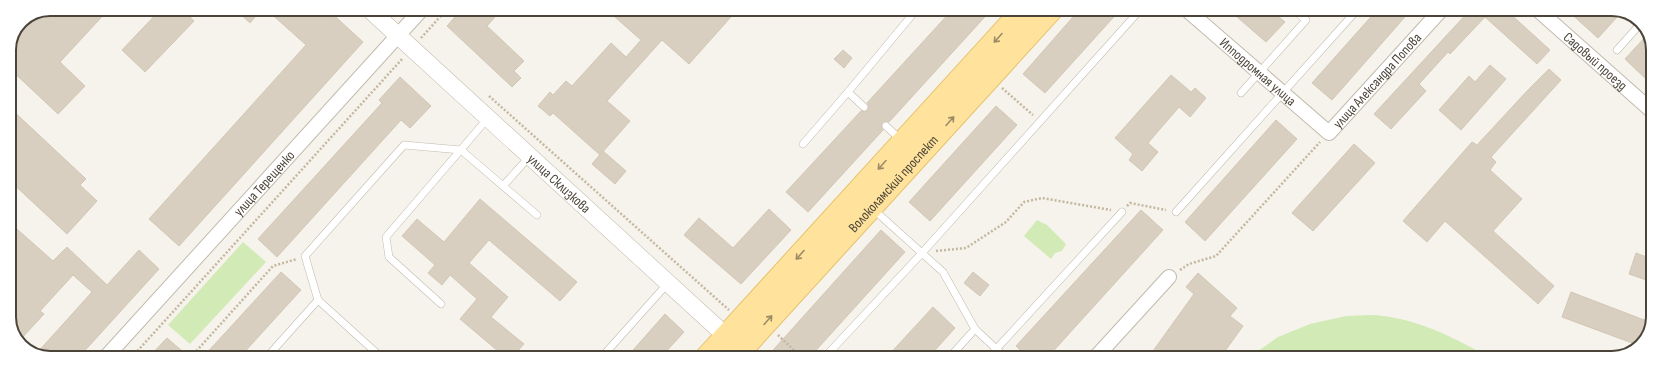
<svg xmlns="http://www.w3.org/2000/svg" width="1662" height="367" font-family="'Sofia Sans Condensed',sans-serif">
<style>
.green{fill:#d2eab5}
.building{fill:#d8cfc1;stroke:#d3c7b4}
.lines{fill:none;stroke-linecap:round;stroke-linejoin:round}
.service-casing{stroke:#c2bbae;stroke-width:8}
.minor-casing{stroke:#c2bbae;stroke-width:16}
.tertiary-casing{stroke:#c2bbae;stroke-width:18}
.primary-casing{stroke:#e6c16a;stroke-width:24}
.path{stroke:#c4b79f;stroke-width:2.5;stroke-dasharray:2 2;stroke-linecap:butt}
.service{stroke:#fff;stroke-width:7}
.minor{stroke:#fff;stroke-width:14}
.tertiary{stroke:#fff;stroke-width:17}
.primary{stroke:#ffe39c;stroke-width:22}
.oneway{stroke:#9c8c66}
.labels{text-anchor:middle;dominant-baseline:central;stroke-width:3.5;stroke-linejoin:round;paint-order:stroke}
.street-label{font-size:14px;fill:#4b4439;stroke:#fff}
.rim{fill:none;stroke:#4b4439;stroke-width:2}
</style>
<rect width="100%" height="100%" fill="#f6f3ec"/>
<!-- green -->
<g class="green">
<polygon points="1037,220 1047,225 1066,244 1062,251 1055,253 1051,259 1024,236"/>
<polygon points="243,242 266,262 190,344 168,325"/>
<path d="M1346,316C1358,316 1371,314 1383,316C1423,321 1456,339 1491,358H1248L1278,337L1310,324Z"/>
</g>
<!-- building -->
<g class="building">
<polygon points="50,9 109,9 60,62 85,86 58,114 9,68 9,49 20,24 23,27 33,16"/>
<polygon points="161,9 182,9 194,21 145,72 122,50"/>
<polygon points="235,9 262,9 250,23"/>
<polygon points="266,9 327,9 363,42 179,246 149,219 306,45"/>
<polygon points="462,9 502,9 487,26 524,61 514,71 521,78 512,87 447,26"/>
<polygon points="606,9 738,9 689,64 662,40 607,101 630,121 600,155 553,113 550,116 538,106 550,92 553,95 566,81 572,86 611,43 626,57 641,40"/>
<polygon points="953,9 992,9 889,122 885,121 882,123 881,127 883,130 808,212 786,192 861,111 865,112 868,110 869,106 867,103"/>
<polygon points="1080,9 1120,10 1045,93 1023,74"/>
<polygon points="1229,10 1271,10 1285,22 1266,42"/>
<polygon points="1377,10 1411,10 1332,100 1312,83"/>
<polygon points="1470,10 1506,10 1550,50 1537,64 1485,17 1450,54 1448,52 1419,84 1426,91 1391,129 1374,114"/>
<polygon points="1567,10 1611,10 1618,16 1598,38"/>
<polygon points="1648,34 1653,44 1653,74 1647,80 1625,59"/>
<polygon points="843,50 852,58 844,68 834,59"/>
<polygon points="1490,65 1506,79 1461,130 1439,110 1469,76 1475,82"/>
<polygon points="1549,69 1561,80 1491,157 1496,162 1490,170 1522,199 1493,231 1554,286 1538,304 1445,221 1427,242 1403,221 1472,142 1477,145 1527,91"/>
<polygon points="1171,75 1191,92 1195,88 1206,98 1190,117 1179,107 1148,143 1158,152 1142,171 1129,160 1133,154 1115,138"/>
<polygon points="400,77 431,106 410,128 401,120 277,257 258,239 382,103 379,100"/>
<polygon points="996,106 1017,125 930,221 909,202"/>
<polygon points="9,107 86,179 80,185 97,201 67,234 9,180"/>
<polygon points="1276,120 1297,139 1205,241 1185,222"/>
<polygon points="1354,144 1375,163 1313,231 1292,213"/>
<polygon points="603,151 626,171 615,184 592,164"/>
<polygon points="480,199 577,282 560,301 489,240 469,263 508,297 491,317 524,344 512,357 505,357 460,319 477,299 450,275 442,285 428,273 435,265 402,236 417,219 444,242"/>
<polygon points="769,209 791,230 741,284 684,235 699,218 733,248"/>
<polygon points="1141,210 1163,230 1047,358 1028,358 1016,346"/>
<polygon points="9,222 53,261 67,247 107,285 139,250 159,269 79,357 42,357 36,354 92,292 73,275 40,311 44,314 21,339 14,333 9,323"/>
<polygon points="881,230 905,252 809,358 766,358"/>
<polygon points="1636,253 1652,259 1652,282 1629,274"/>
<polygon points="281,272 301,290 240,357 203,357"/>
<polygon points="973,272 989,285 980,296 964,283"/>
<polygon points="1198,273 1237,308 1230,316 1243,326 1220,358 1148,358 1194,294 1186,287"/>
<polygon points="1571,292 1652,323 1652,325 1640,346 1562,317"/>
<polygon points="933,307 955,328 928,358 886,358"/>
<polygon points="665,314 684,332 660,358 626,358"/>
<polygon points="167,338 189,357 149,357"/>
</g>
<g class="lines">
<defs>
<g id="service">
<polyline points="1617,50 1642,22"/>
<polyline points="848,92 917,9"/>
<polyline points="1241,93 1306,20 1294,10"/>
<polyline points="886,126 902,141"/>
<polyline points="803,144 848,92 864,107"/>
<polyline points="503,186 530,156"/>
<polyline points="873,209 943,272 975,329 1006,358"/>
<polyline points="1176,212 1357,10"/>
<polyline points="441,304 389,257 386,237 488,118"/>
<polyline points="267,357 318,300"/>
<polyline points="381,357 318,300 305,256 404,145 461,150 537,215"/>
<polyline points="601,358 669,282"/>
<polyline points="824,358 922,253 1140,10"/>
<polyline points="949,358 975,329"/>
<polyline points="988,358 1122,212"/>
</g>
<g id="minor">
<path id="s1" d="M1187,10L1329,133L1441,10"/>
<path id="s2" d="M1538,10L1653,112"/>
<path id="s3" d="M106,357L422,9"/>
<polyline points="1095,358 1169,277"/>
</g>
<g id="tertiary">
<path id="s4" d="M369,9L750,358"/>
</g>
<g id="primary">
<polyline points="706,358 1024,9"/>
<path id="s5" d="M734,358L1052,9"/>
</g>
</defs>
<!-- service casing -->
<use href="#service" class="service-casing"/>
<!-- minor casing -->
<use href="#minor" class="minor-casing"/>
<!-- tertiary casing -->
<use href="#tertiary" class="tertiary-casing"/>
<!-- primary casing -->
<use href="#primary" class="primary-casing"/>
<!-- path -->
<g class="path">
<polyline points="421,38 447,9"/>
<polyline points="1002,88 1033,115"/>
<polyline points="489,96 729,310"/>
<polyline points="1127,206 1130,203 1166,210"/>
<polyline points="936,251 966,248 1006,222 1024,202 1042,198 1111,210"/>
<polyline points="1180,270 1189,264 1216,256 1320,142"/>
<polyline points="778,335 802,358"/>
<polyline points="132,357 403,58"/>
<polyline points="191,357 273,266 297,259"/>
</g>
<!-- service -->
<use href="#service" class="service"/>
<!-- minor -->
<use href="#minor" class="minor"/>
<!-- tertiary -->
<use href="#tertiary" class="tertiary"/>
<!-- primary -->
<use href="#primary" class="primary"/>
</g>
<!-- one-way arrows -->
<defs><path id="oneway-shaft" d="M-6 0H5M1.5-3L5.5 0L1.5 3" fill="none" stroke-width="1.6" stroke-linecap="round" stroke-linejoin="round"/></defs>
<g class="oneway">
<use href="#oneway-shaft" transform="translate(998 38) rotate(132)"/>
<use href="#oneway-shaft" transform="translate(950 121) rotate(-48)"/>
<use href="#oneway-shaft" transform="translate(882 165) rotate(132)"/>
<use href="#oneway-shaft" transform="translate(800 255) rotate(132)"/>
<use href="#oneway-shaft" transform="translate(768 320) rotate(-48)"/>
</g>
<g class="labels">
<!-- street labels -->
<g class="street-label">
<text stroke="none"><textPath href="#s2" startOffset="77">Садовый проезд</textPath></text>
<text stroke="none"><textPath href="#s1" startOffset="94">Ипподромная улица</textPath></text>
<text stroke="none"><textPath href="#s1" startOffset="259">улица Александра Попова</textPath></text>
<text stroke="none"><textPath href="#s3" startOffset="235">улица Терещенко</textPath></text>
<text stroke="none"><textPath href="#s4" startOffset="258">улица Склизкова</textPath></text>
<text stroke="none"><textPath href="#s5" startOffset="236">Волоколамский проспект</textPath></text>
</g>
</g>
<!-- crop -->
<path d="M0 0H1662V367H0ZM50 16H1612A34 34 0 0 1 1646 50V317A34 34 0 0 1 1612 351H50A34 34 0 0 1 16 317V50A34 34 0 0 1 50 16Z" fill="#fff" fill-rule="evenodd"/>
<path class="rim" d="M50 16H1612A34 34 0 0 1 1646 50V317A34 34 0 0 1 1612 351H50A34 34 0 0 1 16 317V50A34 34 0 0 1 50 16Z"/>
</svg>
